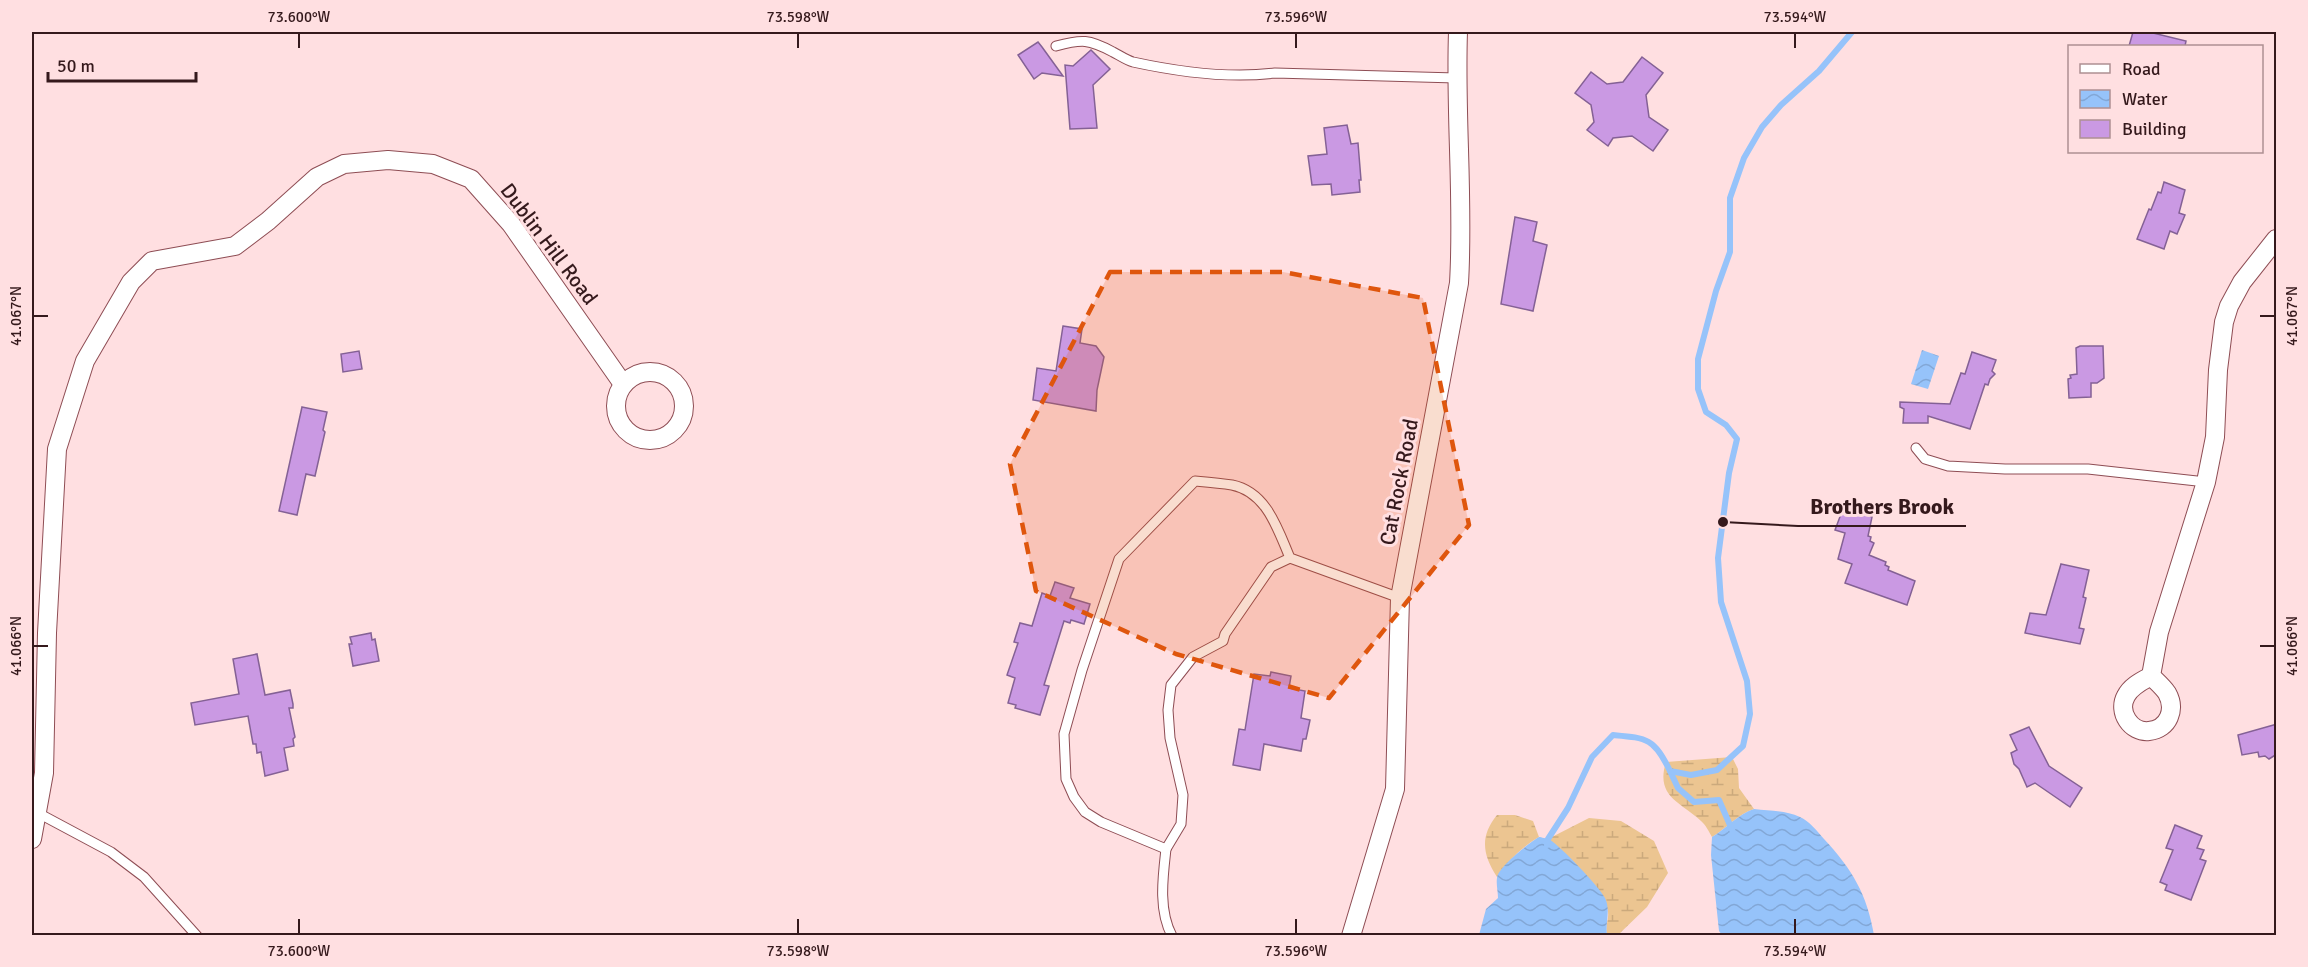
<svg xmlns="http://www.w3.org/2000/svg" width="2308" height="967" font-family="Signika,sans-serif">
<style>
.wetland{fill:url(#wetland-marsh)}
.water{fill:url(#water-waves)}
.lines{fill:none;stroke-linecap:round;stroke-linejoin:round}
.stream{stroke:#96c3fa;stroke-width:6}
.building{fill:#ca99e3;stroke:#846195;stroke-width:1.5}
.service-casing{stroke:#8e4d54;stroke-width:11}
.minor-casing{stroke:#8e4d54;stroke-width:20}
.service{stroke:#fff;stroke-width:9}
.minor{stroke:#fff;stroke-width:18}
.marked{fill:#df560d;fill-opacity:0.2;stroke:#df560d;stroke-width:4.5;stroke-dasharray:12 8;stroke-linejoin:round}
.ticks{fill:none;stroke:#35191c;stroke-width:2}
.labels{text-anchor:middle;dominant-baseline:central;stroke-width:6;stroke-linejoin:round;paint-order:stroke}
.street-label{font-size:21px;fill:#35191c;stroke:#ffdfe1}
.leader{fill:none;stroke:#35191c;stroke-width:2}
.callout-dot{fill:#35191c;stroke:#ffdfe1;stroke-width:2}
.callout-label{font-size:22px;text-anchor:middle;font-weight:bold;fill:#35191c;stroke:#ffdfe1;stroke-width:6;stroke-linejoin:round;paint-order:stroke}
.neatline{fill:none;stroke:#35191c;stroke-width:2}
.ticks-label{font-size:15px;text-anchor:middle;fill:#35191c}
</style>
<defs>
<pattern id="wetland-marsh" width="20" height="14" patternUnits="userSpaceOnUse" patternTransform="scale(1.5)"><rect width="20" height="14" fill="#ecc591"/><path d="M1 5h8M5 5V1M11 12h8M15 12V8" fill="none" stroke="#cba97c"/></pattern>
<pattern id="water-waves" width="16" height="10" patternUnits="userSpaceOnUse" patternTransform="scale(1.5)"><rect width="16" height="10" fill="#96c3fa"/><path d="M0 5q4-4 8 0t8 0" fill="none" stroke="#82a7d6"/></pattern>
</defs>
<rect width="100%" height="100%" fill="#ffdfe1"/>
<!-- wetland -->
<g class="wetland">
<path d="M1732,757L1738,769L1739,788L1754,809C1738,814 1727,828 1712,837C1709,832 1706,825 1701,821C1681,802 1655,797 1666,762Z"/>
<path d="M1497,815H1515L1533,821L1539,837C1523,846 1507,862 1497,877C1482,854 1480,836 1497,815Z"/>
<path d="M1589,818L1621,821L1654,841L1668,873L1647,907L1618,935H1607C1605,927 1609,919 1608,912C1605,889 1565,855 1548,839Z"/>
</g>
<!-- water -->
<g class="water">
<polygon points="1922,350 1939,356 1928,389 1911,384"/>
<path d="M1754,809C1770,811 1785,810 1800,817C1809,821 1817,831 1824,839C1852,869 1867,894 1874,935H1722L1719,931L1711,855L1712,837C1727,828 1738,814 1754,809Z"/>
<path d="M1539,837C1541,837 1547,839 1549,839C1560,846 1599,886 1605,898C1611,910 1605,923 1607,935H1479L1486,909L1498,898C1498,892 1496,884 1497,878C1498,867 1529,843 1539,837Z"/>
</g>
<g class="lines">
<!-- stream -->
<g class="stream">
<polyline points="1670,771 1678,788 1694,802 1719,800 1733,832"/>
<path d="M1547,845L1548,839L1568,808L1592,757L1613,735C1647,738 1654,738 1670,771L1691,775L1717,770L1743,746L1750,714L1747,681L1721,602L1718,558L1729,473L1737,439L1726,425L1706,412L1698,389V359L1716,291L1730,252V198L1744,158L1762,127L1781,105L1819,71L1852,32"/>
</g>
</g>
<!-- building -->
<g class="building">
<polygon points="2133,32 2149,32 2186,41 2185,46 2129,46"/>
<polygon points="1038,42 1042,47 1063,76 1042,73 1034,79 1018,55"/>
<polygon points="1091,50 1110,69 1093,85 1097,128 1070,129 1065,65 1073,66"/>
<polygon points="1642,57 1663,73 1646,95 1649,117 1668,130 1653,151 1632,136 1613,138 1608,146 1587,130 1594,122 1591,105 1575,93 1591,72 1607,84 1623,82"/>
<polygon points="1347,125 1351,144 1358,143 1361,180 1359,180 1360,192 1332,195 1331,184 1312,185 1308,156 1327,154 1324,128"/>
<polygon points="2164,182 2185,190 2179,213 2185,215 2177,234 2170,231 2164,249 2137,239 2149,209 2151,210 2158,192 2161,193"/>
<polygon points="1515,217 1537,222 1533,241 1547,245 1533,311 1501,304"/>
<polygon points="1063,326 1082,329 1080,343 1096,346 1104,357 1097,390 1096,411 1033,400 1037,368 1056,371"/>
<polygon points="2080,346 2103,346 2104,378 2097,383 2091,383 2091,397 2069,398 2068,379 2071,378 2070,375 2077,374 2076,348"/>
<polygon points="359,351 362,369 343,372 341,354"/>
<polygon points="1972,352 1996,360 1992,371 1995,374 1990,379 1988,385 1985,384 1970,429 1928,416 1928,423 1903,423 1904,409 1900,407 1900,402 1950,404 1961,373 1965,374"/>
<polygon points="302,407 327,412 323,430 325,432 315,476 306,474 297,515 279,511"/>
<polygon points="1844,506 1872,517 1868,536 1871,537 1870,541 1874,543 1869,555 1886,562 1885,565 1889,567 1888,570 1915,581 1907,605 1845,583 1852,564 1838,559 1845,533 1835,530"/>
<polygon points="2061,564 2089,570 2083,597 2086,598 2079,628 2084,629 2080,644 2025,633 2030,613 2046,615"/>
<polygon points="1055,582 1074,588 1070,598 1090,604 1084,624 1071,620 1070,623 1064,621 1044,685 1049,686 1040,715 1015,708 1016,705 1008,703 1015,678 1007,675 1018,643 1014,642 1020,623 1032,626 1042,593 1050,596"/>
<polygon points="371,633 372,640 375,639 379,661 353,666 349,644 352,644 350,637"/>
<polygon points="257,654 265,695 290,690 293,704 293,708 289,708 295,737 293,739 294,746 284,748 288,770 265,776 261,752 257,753 256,744 253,744 248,716 195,725 191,703 239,694 233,659"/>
<polygon points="1271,672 1291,676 1289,688 1305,691 1301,718 1310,720 1306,739 1303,739 1301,751 1264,744 1260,770 1233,765 1239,729 1245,730 1254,674 1270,676"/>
<polygon points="2277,724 2277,754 2269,759 2265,756 2259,757 2258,752 2242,755 2238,735"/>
<polygon points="2029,727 2049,766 2082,788 2070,807 2035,783 2027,787 2019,769 2014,764 2011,753 2017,750 2010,735"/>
<polygon points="2175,825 2202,836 2197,848 2204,850 2200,859 2206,861 2191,900 2165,890 2167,885 2160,882 2173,850 2166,848"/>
</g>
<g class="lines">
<defs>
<g id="service">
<path d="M1056,46C1082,39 1089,39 1113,52C1119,55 1126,60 1133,62C1179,72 1228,79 1275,73L1456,78"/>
<polyline points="1916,448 1925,459 1948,466 2005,469 2088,469 2206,482"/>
<polyline points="38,813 111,852 144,877 197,936"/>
<polyline points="1166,849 1181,824 1183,795 1170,738 1168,710 1171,685 1193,657 1223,641 1225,634 1271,567 1290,558"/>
<path d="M1172,936C1158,910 1163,876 1166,849L1101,822L1085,812L1074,797L1066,779L1064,734L1082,670L1119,559L1195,481C1207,482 1220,483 1232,485C1267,492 1278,530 1290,558L1400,598"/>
</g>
<g id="minor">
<circle cx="650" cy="406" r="34"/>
<path d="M2151,676C2156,681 2163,687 2167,693C2176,709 2169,729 2149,731C2131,733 2117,712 2126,696C2131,686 2142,681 2151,676L2159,632L2206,482L2215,437L2218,370L2224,322L2229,306L2242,282L2276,239"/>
<polyline points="32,839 44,773 47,633 57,449 85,361 131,282 152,261 235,246 268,221 317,177 344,164 388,160 433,164 471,179 511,224 623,384"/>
<path d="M1351,936L1395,789L1400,598L1459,283C1464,200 1455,116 1458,32"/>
</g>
</defs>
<!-- service casing -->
<use href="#service" class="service-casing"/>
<!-- minor casing -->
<use href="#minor" class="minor-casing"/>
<!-- service -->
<use href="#service" class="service"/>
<!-- minor -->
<use href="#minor" class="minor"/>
</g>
<!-- marked area -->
<path class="marked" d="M1110,272H1283L1423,298L1469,525L1329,698L1176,654L1036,591L1010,464Z"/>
<!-- ticks -->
<path class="ticks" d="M299,33V48M798,33V48M1296,33V48M1795,33V48M33,316H48M2260,316H2275M33,646H48M2260,646H2275M299,919V934M798,919V934M1296,919V934M1795,919V934"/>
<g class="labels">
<!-- street labels -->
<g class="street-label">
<text transform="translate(549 244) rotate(53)">Dublin Hill Road</text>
<text transform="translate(1399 482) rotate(-79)">Cat Rock Road</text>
</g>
</g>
<!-- callouts -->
<path class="leader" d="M1723 522L1798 526H1966"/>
<circle class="callout-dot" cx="1723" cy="522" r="6"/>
<g class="callout-label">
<text x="1882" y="514">Brothers Brook</text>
</g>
<!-- border -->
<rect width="2308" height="967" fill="none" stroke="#ffdfe1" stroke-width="66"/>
<!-- legend -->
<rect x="2068" y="45" width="195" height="108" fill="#ffdfe1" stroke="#ae9092" stroke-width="1.5"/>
<rect x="2080" y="64" width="30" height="9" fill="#ffffff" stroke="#ae9092" stroke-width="1.5"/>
<text x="2122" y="75" font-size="18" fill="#35191c">Road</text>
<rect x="2080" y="90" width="30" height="18" fill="url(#water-waves)" stroke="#ae9092" stroke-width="1.5"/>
<text x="2122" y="105" font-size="18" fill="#35191c">Water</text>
<rect x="2080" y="120" width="30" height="18" fill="#ca99e3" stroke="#ae9092" stroke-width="1.5"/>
<text x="2122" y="135" font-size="18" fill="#35191c">Building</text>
<!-- scale -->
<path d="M48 72v9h148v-9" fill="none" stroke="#35191c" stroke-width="3"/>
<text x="57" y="72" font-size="18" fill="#35191c" stroke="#ffdfe1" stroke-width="4.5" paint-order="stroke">50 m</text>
<rect x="33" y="33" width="2242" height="901" class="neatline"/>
<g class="ticks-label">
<text x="299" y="22">73.600°W</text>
<text x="798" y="22">73.598°W</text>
<text x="1296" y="22">73.596°W</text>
<text x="1795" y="22">73.594°W</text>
<text transform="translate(16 316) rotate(-90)" y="5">41.067°N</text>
<text transform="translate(2292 316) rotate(-90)" y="5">41.067°N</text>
<text transform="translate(16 646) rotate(-90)" y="5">41.066°N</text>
<text transform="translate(2292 646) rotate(-90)" y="5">41.066°N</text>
<text x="299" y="956">73.600°W</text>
<text x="798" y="956">73.598°W</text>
<text x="1296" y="956">73.596°W</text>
<text x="1795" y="956">73.594°W</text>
</g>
</svg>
